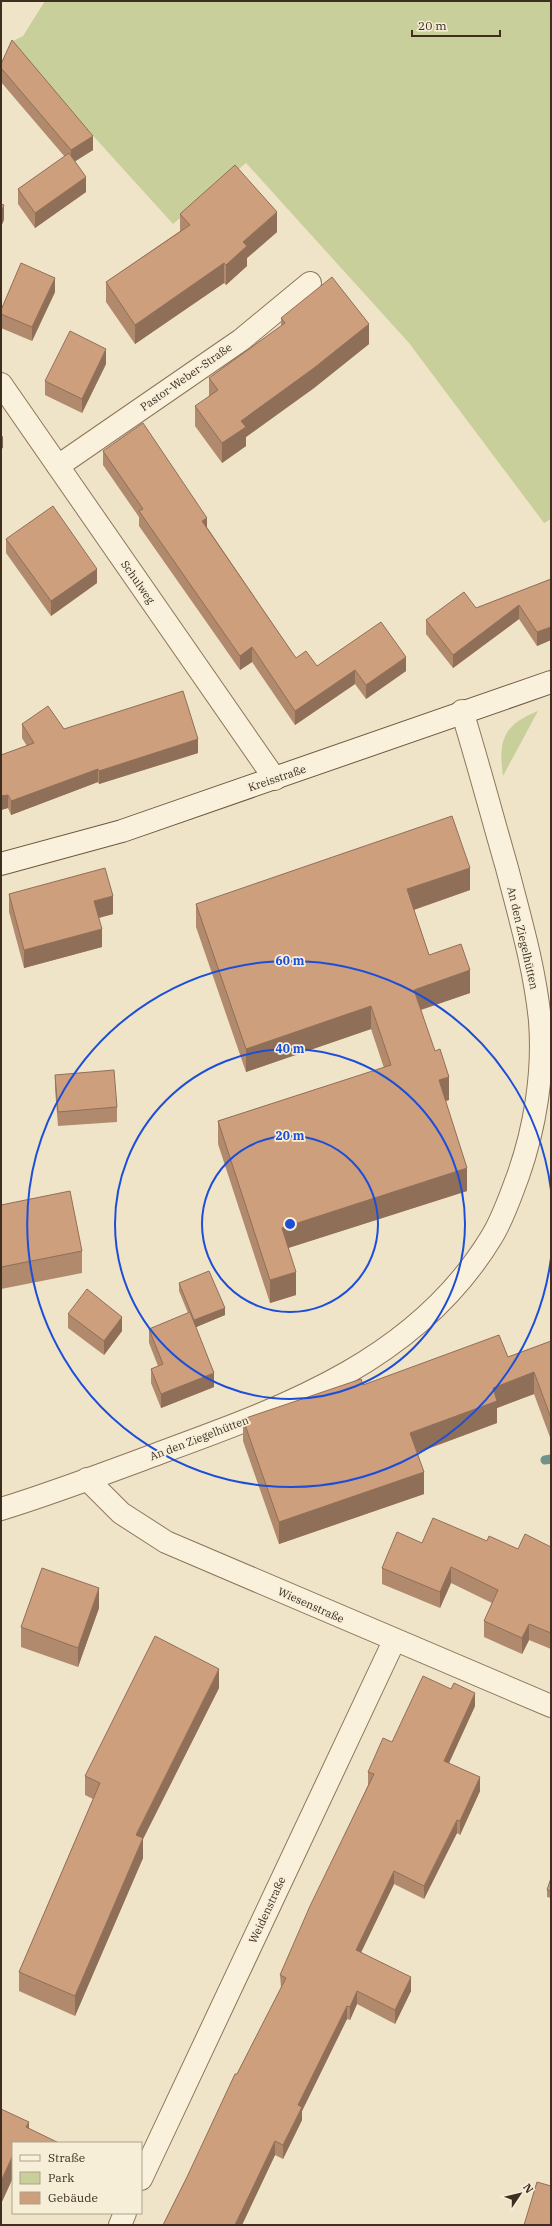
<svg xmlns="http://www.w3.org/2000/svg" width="552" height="2226" font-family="'IBM Plex Serif',serif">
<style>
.green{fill:#c9cf9b}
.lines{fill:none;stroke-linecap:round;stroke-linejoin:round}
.stream{stroke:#6f938a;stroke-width:9}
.street-casing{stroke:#8d765c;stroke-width:24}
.secondary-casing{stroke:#6f573f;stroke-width:24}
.street{stroke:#faf1dc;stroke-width:22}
.secondary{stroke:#faf1dc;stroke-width:22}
.wall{fill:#b1896c}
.shaded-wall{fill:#906f58}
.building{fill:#ce9f7d;stroke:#906f58}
.ring{fill:none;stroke:#1d4ed8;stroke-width:2}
.labels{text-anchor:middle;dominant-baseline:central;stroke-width:3.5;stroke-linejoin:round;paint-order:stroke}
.street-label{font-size:11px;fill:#3d2e20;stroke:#f7eed8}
.centre{fill:#1d4ed8;stroke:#f7eed8;stroke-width:2}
.ring-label{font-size:12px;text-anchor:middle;font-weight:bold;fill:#1d4ed8;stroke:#f7eed8;stroke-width:3.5;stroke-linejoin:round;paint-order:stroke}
</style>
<rect width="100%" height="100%" fill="#f0e4c8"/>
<!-- green -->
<g class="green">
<polygon points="45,1 551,1 551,519 544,523 409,343 246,163 173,224 9,43 23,36"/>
<path d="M538,711L503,776C498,740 503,725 538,711Z"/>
</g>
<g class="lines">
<!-- stream -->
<polyline class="stream" points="545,1460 551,1459"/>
<defs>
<g id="street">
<polyline points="1,384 275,779"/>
<polyline points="58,466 241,340 310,283"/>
<polyline points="87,1479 121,1513 166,1542 551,1706"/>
<path d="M1,1509C56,1492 111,1471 165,1451C291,1405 418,1358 491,1238C503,1219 510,1197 518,1176C535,1128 544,1073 540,1021C535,969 520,918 507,868C492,816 478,763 462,711"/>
<polyline points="141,2179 394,1641"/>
<polyline points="120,2225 125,2213"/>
</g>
<polyline id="secondary" points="1,864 122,831 551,682"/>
</defs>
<!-- street casing -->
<use href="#street" class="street-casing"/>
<!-- secondary casing -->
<use href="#secondary" class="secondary-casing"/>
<!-- street -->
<use href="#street" class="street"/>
<!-- secondary -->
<use href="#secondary" class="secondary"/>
</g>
<!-- wall -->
<g class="wall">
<polygon points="1,64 93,150 75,161 86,192 35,228 18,204 18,189 65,157 1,82"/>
<polygon points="180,214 277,232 247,258 247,266 226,285 224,283 135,344 106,302 106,282 180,231"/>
<polygon points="55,292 32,341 1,328 1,310"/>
<polygon points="281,318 369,344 314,388 246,437 246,446 222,463 195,426 195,406 209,397 209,378 281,326"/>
<polygon points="106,364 82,413 45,395 45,381"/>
<polygon points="103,451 207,527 296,658 317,666 406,671 366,699 355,684 295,725 252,662 240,670 139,526 139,517 103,465"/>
<polygon points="6,539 97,583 51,616 6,553"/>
<polygon points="551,579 551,640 537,646 519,619 453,668 426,634 426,620 476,608"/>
<polygon points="22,724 64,729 198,753 99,784 98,782 11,815 8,808 1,810 1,755 27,746 22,738"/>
<polygon points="470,890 414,910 429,955 470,993 421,1010 449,1100 445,1101 467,1191 288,1248 296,1295 270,1303 218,1144 218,1121 384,1068 371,1029 246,1072 196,927 196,904"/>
<polygon points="9,894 113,914 99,918 102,947 24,968 9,912"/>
<polygon points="55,1075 117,1107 117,1122 58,1126 55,1089"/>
<polygon points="1,1205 82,1251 82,1273 1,1289"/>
<polygon points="179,1283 225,1315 196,1327 214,1387 161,1408 151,1383 151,1369 158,1366 149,1343 149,1329 188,1313 179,1291"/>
<polygon points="68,1314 122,1331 104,1355 68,1328"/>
<polygon points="551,1341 551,1440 534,1394 497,1408 497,1423 417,1453 424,1494 279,1544 243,1441 243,1419 363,1385 508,1357"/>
<polygon points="487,1541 518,1549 551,1547 551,1649 529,1640 522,1654 484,1637 484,1621 492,1603 451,1583 440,1608 382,1584 382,1568 422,1543"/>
<polygon points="99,1608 78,1667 21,1647 21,1627"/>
<polygon points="219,1688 143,1839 143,1858 75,2016 19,1991 19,1972 93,1799 85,1795 85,1776"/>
<polygon points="475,1706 449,1763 480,1791 460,1835 457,1833 424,1899 394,1884 361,1952 411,1991 395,2024 357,2004 350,2020 347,2019 302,2111 302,2120 283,2159 275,2155 242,2225 163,2225 187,2177 237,2074 281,1988 280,1975 368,1785 368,1772 392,1742"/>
<polygon points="551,1878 551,1898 547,1897 547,1890"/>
</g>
<!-- shaded-wall -->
<g class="shaded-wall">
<polygon points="93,136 93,150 71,164 71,150"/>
<polygon points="86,177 86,192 35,228 35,213"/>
<polygon points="4,205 4,220 1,227 1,213"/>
<polygon points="277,212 277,232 247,258 247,266 226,285 226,265 243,242"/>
<polygon points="224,263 224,283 135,344 135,325"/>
<polygon points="55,278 55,292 32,341 32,327"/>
<polygon points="369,324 369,344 314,388 246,437 246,446 222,463 222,443 241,421"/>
<polygon points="106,349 106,364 82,413 82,399"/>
<polygon points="3,436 3,448 1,449 1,437"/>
<polygon points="207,518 207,532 202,521"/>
<polygon points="97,569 97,583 51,616 51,601"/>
<polygon points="519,605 519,619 453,668 453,655"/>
<polygon points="551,627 551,640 537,646 537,632"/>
<polygon points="252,647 252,662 240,670 240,656"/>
<polygon points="406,657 406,671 366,699 366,685"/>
<polygon points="355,670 355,684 295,725 295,711"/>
<polygon points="198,739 198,753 99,784 99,771"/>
<polygon points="98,769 98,782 11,815 11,801"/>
<polygon points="8,795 8,808 1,810 1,796"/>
<polygon points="470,868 470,890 407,912 407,889"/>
<polygon points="113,896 113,914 94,919 94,901"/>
<polygon points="102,929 102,947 24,968 24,950"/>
<polygon points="470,970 470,993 414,1012 414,990"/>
<polygon points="371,1006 371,1029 246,1072 246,1049"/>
<polygon points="449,1077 449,1100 439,1103 439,1080"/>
<polygon points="467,1168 467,1191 282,1250 282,1228"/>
<polygon points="296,1272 296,1295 270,1303 270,1280"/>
<polygon points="225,1308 225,1315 194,1328 194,1320"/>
<polygon points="122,1317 122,1331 104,1355 104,1341"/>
<polygon points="534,1372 534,1394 497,1408 497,1423 410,1455 410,1433 493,1388"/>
<polygon points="214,1373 214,1387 161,1408 161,1394"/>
<polygon points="424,1472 424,1494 279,1544 279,1522"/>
<polygon points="451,1567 451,1583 440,1608 440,1592"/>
<polygon points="99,1588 99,1608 78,1667 78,1648"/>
<polygon points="529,1624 529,1640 522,1654 522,1638"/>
<polygon points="219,1669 219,1688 143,1839 143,1858 75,2016 75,1996 136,1835"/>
<polygon points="475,1693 475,1706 444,1774 444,1761"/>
<polygon points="480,1777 480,1791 460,1835 460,1821"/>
<polygon points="457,1820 457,1833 424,1899 424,1886"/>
<polygon points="394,1871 394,1884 356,1963 356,1950"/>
<polygon points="411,1977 411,1991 395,2024 395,2010"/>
<polygon points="357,1991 357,2004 350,2020 350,2007"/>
<polygon points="347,2006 347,2019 302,2111 302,2120 283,2159 283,2145 298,2105"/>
<polygon points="29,2122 29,2143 26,2127"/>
<polygon points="275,2141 275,2155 242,2225 235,2225"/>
<polygon points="13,2155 13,2178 1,2204 1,2181"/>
</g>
<!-- building -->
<g class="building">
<polygon points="12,40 93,136 71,150 1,68 1,64"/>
<polygon points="69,153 86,177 35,213 18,189"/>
<polygon points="235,165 277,212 243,242 247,246 226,265 224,263 135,325 106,282 190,225 180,214"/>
<polygon points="1,204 4,205 1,213"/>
<polygon points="21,263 55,278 32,327 1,314 1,310"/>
<polygon points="332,277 369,324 314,368 241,421 246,427 222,443 195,406 218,390 209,378 285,323 281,318"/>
<polygon points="70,331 106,349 82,399 45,381"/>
<polygon points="143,423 207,518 202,521 296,658 306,651 317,666 381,622 406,657 366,685 355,670 295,711 252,647 240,656 139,511 143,509 103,451"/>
<polygon points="53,506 97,569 51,601 6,539"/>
<polygon points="551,579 551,627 537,632 519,605 453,655 426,620 464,592 476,608"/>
<polygon points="183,691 198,739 99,771 98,769 11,801 8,795 1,796 1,755 34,743 22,724 48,706 64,729"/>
<polygon points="452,816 470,868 407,889 429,955 461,944 470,970 414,990 435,1051 440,1049 449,1077 439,1080 467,1168 282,1228 296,1272 270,1280 218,1121 391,1065 371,1006 246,1049 196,904"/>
<polygon points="105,868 113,896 94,901 102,929 24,950 9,894"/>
<polygon points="114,1070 117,1107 58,1112 55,1075"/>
<polygon points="70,1191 82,1251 1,1267 1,1205"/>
<polygon points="209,1271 225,1308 194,1320 179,1283"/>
<polygon points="87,1289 122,1317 104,1341 68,1314"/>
<polygon points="190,1312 214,1373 161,1394 151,1369 163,1364 149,1329"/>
<polygon points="499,1335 508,1357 551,1341 551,1418 534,1372 493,1388 497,1401 410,1433 424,1472 279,1522 243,1419 361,1379 363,1385"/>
<polygon points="433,1518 487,1541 489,1536 518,1549 525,1534 551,1547 551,1633 529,1624 522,1638 484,1621 498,1590 451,1567 440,1592 382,1568 397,1532 422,1543"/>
<polygon points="42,1568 99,1588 78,1648 21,1627"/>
<polygon points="155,1636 219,1669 136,1835 143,1838 75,1996 19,1972 100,1783 85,1776"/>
<polygon points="423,1676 451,1689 454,1683 475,1693 444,1761 480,1777 460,1821 457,1820 424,1886 394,1871 356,1950 411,1977 395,2010 357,1991 350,2007 347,2006 298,2105 302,2107 283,2145 275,2141 235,2225 163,2225 187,2177 235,2074 237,2074 286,1978 280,1975 310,1906 374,1774 368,1772 383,1738 392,1742"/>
<polygon points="551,1878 551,1891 547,1890"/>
<polygon points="1,2109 29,2122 26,2127 59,2143 13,2143 13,2155 1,2181"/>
<polygon points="537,2182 551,2186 551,2225 524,2225"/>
</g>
<!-- distance rings -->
<g class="ring">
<circle cx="290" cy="1224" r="88"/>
<circle cx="290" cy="1224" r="175"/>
<path d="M551 1258A263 263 0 1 1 551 1190"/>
</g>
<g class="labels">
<!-- street labels -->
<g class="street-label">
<text transform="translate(186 377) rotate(-35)">Pastor-Weber-Straße</text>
<text transform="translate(138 582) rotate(55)">Schulweg</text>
<text transform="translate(277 778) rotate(-19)">Kreisstraße</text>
<text transform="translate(523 938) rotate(77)">An den Ziegelhütten</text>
<text transform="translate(199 1438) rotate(-21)">An den Ziegelhütten</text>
<text transform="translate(311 1605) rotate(24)">Wiesenstraße</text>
<text transform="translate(267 1910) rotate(-65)">Weidenstraße</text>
</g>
</g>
<circle cx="290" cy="1224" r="6" class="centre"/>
<g class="ring-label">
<text x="290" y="965">60 m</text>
<text x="290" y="1053">40 m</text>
<text x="290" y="1140">20 m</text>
</g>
<!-- border -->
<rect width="552" height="2226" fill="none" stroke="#3d2e20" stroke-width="4"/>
<!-- legend -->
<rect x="12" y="2142" width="130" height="72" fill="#f7eed8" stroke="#ada18e"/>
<rect x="20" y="2155" width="20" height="6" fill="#faf1dc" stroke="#ada18e"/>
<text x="48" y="2162" font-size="12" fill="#3d2e20">Straße</text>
<rect x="20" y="2172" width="20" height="12" fill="#c9cf9b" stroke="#ada18e"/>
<text x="48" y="2182" font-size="12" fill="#3d2e20">Park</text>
<rect x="20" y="2192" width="20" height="12" fill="#ce9f7d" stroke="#ada18e"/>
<text x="48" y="2202" font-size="12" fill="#3d2e20">Gebäude</text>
<!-- north arrow -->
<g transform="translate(520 2194) rotate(55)" stroke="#f7eed8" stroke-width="3" paint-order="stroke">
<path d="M0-3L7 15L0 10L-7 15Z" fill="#3d2e20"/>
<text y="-6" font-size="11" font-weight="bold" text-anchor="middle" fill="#3d2e20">N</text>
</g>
<!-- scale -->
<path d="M412 30v6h88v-6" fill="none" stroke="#3d2e20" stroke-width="2"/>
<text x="418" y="30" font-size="12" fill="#3d2e20" stroke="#f7eed8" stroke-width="3" paint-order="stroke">20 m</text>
</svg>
